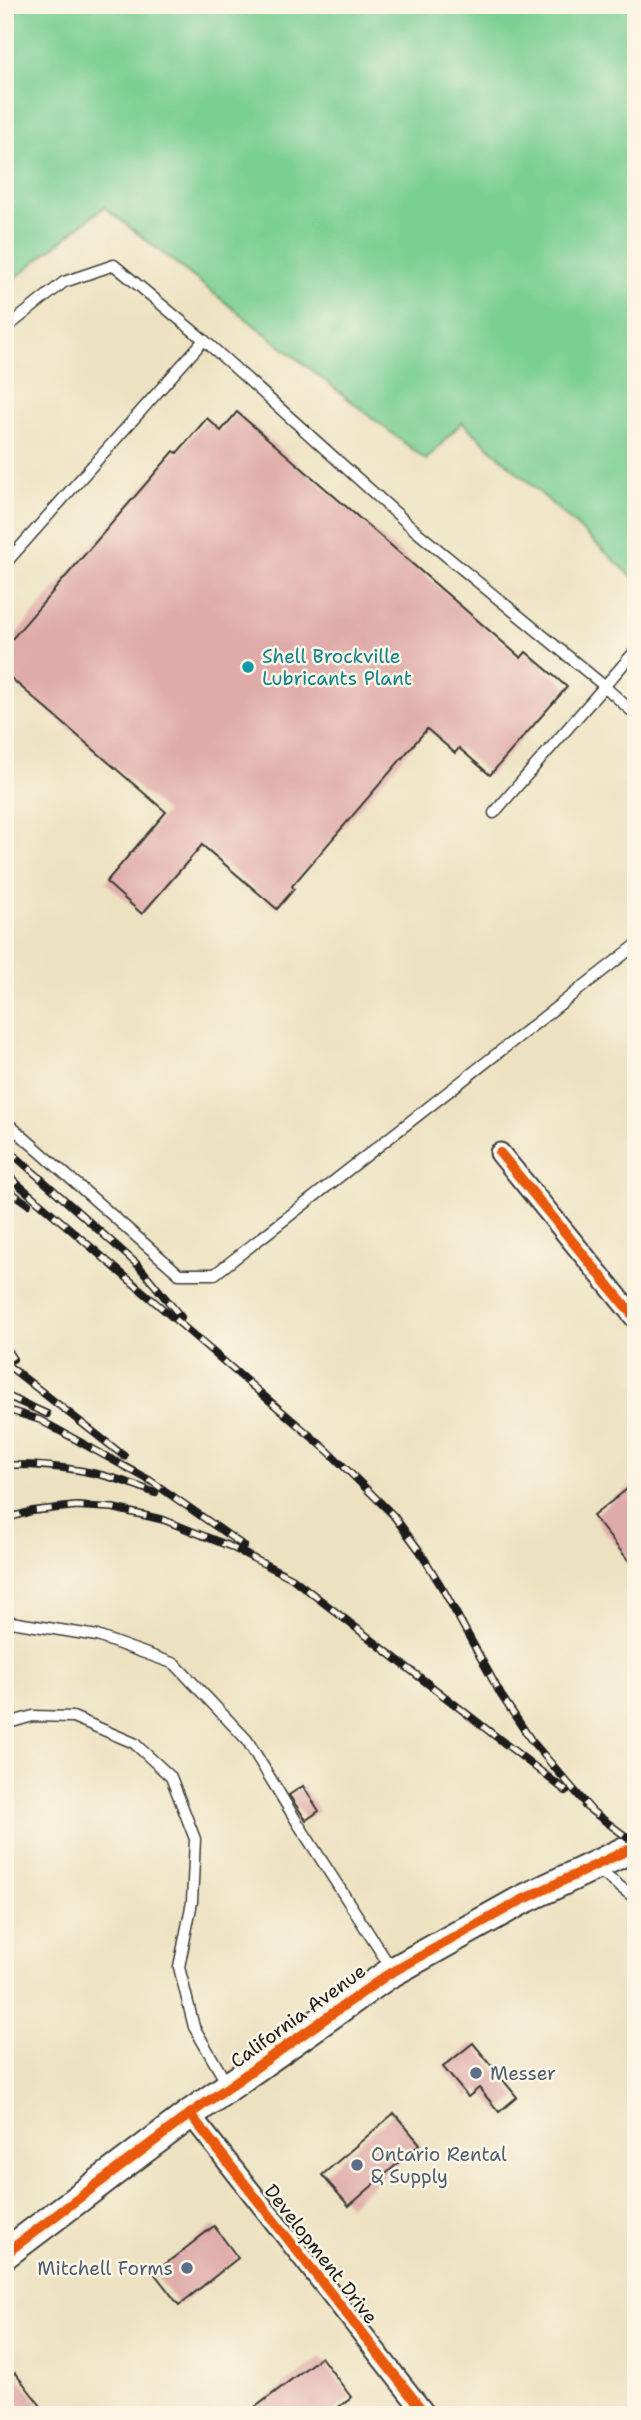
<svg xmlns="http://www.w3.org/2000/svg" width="641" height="2420" font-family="'Shantell Sans',sans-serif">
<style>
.green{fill:#7acf93;stroke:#4b7658;stroke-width:2}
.building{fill:#dfaba9}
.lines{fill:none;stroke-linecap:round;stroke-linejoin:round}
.lane-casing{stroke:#3b3a35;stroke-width:13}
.street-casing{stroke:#3b3a35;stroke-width:23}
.secondary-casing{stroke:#3b3a35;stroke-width:32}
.lane{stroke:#fff;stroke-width:10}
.street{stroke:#fff;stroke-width:19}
.secondary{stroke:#fff;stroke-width:28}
.rail-casing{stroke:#1c1c1c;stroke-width:8}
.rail{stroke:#fcf5e5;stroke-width:5;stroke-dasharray:16;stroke-linecap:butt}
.cycleway-casing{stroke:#fcf5e5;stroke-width:15}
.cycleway{stroke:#e8590c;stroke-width:10}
.culture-dot{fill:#0f9aa8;stroke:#fcf5e5;stroke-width:2.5}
.service-dot{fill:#5c6f8a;stroke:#fcf5e5;stroke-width:2.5}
.labels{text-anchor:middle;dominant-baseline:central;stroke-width:5;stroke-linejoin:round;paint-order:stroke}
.culture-label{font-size:19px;fill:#0d838f;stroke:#fcf5e5;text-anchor:start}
.street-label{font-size:19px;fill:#1c1c1c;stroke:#fcf5e5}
.service-label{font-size:19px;fill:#4e5e75;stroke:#fcf5e5;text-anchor:start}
</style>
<rect width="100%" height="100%" fill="#fcf5e5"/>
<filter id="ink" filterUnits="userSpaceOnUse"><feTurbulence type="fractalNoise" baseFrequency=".0143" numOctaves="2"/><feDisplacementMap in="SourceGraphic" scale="14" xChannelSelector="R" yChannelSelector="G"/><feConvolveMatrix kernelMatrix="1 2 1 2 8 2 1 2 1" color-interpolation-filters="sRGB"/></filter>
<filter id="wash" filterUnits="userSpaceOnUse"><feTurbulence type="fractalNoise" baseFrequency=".00686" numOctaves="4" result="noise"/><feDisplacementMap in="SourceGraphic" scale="28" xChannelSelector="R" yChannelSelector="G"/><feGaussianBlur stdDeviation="1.57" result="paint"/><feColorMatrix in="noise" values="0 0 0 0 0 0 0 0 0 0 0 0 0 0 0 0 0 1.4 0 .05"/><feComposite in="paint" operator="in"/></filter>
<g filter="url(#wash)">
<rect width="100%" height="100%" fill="#ece1c0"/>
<!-- green -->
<polygon class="green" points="5,5 636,5 636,580 462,422 426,460 104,207 5,286"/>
<g id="blocks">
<!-- building -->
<g class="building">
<polygon points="237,412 521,658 526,652 567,687 490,775 459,748 455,753 427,729 292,886 294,889 277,909 202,845 142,914 106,882 166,812 5,673 5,647 174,451 177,453 207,418 221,431"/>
<polygon points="636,1482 636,1570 593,1516"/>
<polygon points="303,1786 319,1811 306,1820 289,1795"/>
<polygon points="473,2043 517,2097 499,2112 479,2088 468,2097 443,2067"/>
<polygon points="394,2113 420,2144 349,2206 322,2175"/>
<polygon points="214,2226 238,2258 179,2305 154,2273"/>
<polygon points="321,2357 351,2397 329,2415 245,2415"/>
<polygon points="15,2373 48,2415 5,2415 5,2381"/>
</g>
</g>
</g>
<g filter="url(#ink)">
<use href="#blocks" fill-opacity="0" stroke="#3b3a35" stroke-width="2"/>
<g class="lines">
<defs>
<g id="lane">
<polyline points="5,329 64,282 114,265 204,340 417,532 603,685 636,715"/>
<polyline points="5,564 204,340"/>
<polyline points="494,813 636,650"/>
<polyline points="5,1121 179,1274 215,1274 636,945"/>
<polyline points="5,1621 97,1636 175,1664 247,1740 297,1822 393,1971"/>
<polyline points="5,1724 33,1716 73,1717 134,1743 171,1777 195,1839 192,1902 179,1967 194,2027 227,2084"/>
<polyline points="597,1869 636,1899"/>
</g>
<g id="street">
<polyline points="500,1153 636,1319"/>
<polyline points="190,2114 426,2415"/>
</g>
<polyline id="secondary" points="5,2254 190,2114 387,1975 520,1901 636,1846"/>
</defs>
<!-- lane casing -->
<use href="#lane" class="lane-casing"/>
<!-- street casing -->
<use href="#street" class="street-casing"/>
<!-- secondary casing -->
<use href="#secondary" class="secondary-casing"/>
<!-- lane -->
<use href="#lane" class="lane"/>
<!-- street -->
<use href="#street" class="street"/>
<!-- secondary -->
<use href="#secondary" class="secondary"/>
<defs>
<g id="rail">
<polyline points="5,1147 138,1265 181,1317"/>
<polyline points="5,1173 328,1451 393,1515 419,1550 444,1591 501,1695 531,1740 593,1812"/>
<polyline points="5,1188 28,1204"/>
<polyline points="5,1347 13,1359"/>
<polyline points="5,1363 124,1456"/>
<polyline points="5,1395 47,1414"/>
<polyline points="5,1409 40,1420 151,1481 244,1546"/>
<path d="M5,1465C59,1464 106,1472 155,1493"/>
<polyline points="5,1519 32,1511 76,1506 113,1508 164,1520 229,1546 292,1578 566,1791"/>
<polyline points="585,1806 636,1844"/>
</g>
</defs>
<!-- rail casing -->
<use href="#rail" class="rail-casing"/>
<!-- rail -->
<use href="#rail" class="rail"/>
<defs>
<g id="cycleway">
<polyline points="500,1153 636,1319"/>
<polyline points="190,2114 426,2415"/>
<polyline points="5,2254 190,2114 387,1975 520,1901 636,1846"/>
</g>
</defs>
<!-- cycleway casing -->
<use href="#cycleway" class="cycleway-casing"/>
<!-- cycleway -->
<use href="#cycleway" class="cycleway"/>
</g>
</g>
<!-- markers -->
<circle class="culture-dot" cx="248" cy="667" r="7"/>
<g class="service-dot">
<circle cx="476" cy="2073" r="7"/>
<circle cx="357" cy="2165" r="7"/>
<circle cx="187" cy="2268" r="7"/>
</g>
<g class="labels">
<!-- culture labels -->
<g class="culture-label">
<text x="262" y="656">Shell Brockville<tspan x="262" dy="22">Lubricants Plant</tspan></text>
</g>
<!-- street labels -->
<g class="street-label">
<text transform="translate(298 2016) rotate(-36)">California Avenue</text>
<text transform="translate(321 2254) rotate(52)">Development Drive</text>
</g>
<!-- service labels -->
<g class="service-label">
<text x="490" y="2073">Messer</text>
<text x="371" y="2154">Ontario Rental<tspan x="371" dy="22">&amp; Supply</tspan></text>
<text x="173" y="2268" text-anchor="end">Mitchell Forms</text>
</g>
</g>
<!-- margin -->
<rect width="641" height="2420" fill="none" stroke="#fcf5e5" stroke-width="28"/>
</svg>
